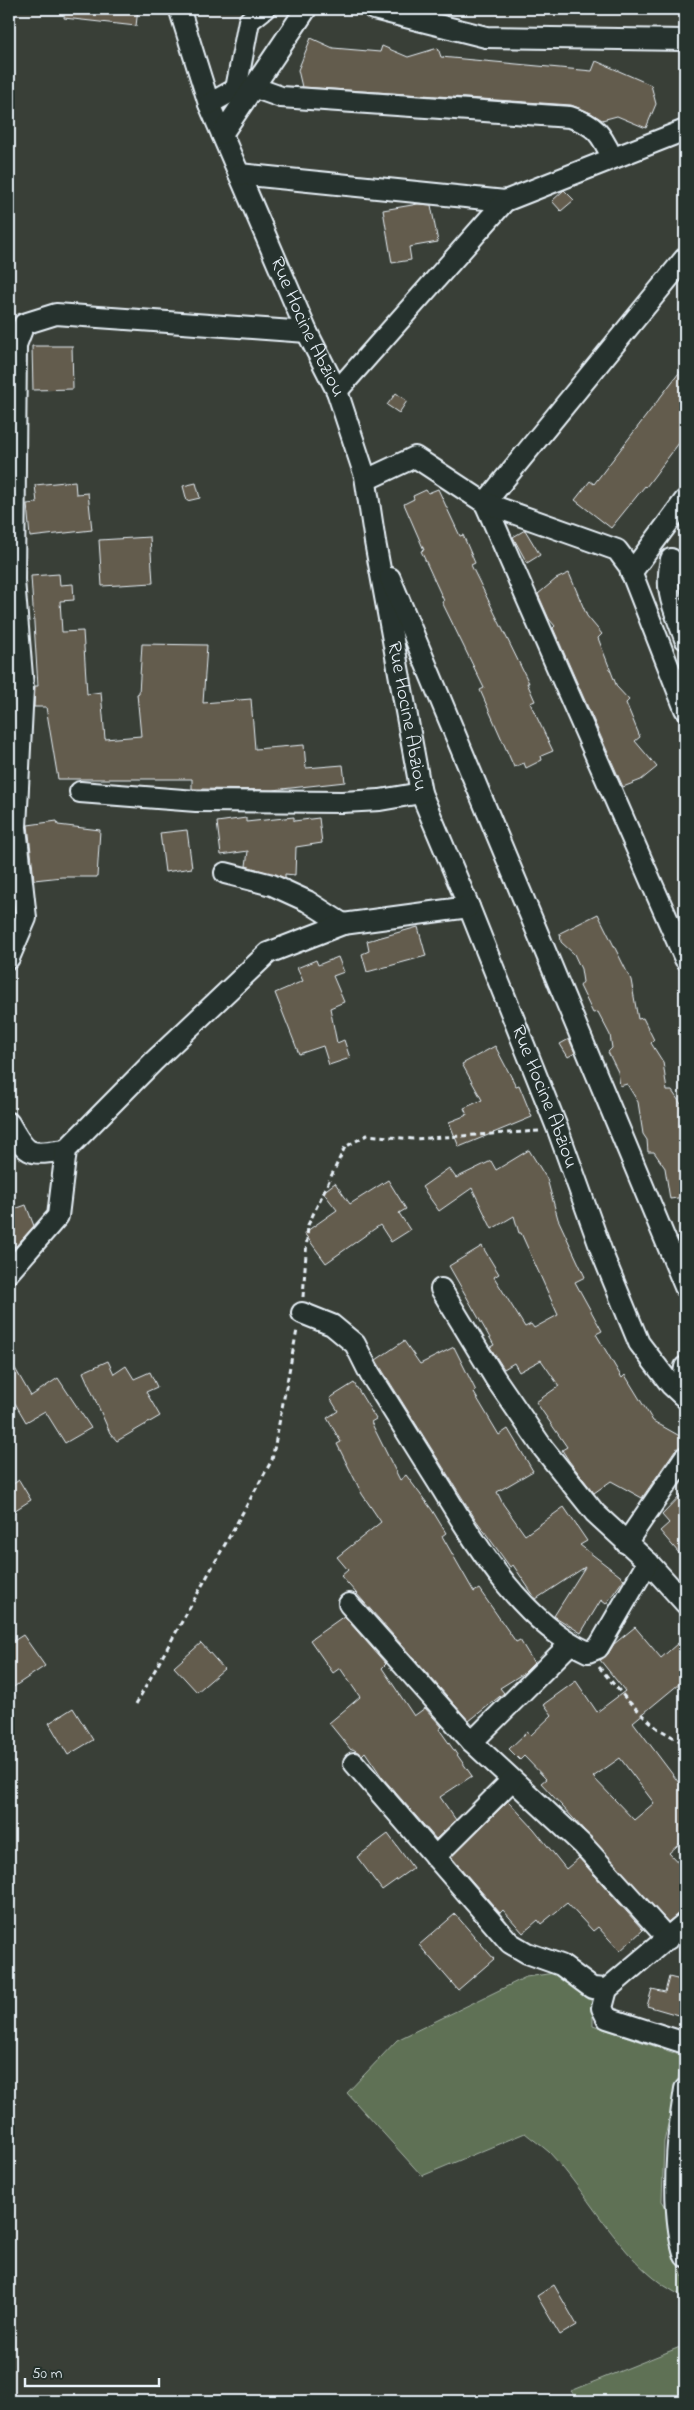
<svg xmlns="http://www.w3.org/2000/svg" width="694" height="2410" font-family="'Indie Flower',sans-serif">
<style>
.green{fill:#5f7154;stroke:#a4b1a6}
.building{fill:#645c4d;stroke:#e8f1f8;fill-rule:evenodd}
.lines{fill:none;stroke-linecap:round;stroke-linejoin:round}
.minor-casing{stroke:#e8f1f8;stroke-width:24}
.path{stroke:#e8f1f8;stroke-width:3;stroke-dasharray:5 4;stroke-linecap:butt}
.minor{stroke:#26332d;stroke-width:20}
.labels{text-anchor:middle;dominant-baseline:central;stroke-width:4;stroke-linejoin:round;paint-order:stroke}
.street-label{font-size:20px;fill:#e8f1f8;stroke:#26332d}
</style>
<rect width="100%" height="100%" fill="#393f37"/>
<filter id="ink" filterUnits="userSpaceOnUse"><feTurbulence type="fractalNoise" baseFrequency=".02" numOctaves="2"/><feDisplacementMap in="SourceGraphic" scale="10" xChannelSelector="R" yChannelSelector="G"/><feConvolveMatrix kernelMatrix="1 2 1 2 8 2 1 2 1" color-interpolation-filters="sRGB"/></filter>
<g filter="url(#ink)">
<!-- green -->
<g class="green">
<path d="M555,1973L593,2002V2025L683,2056L664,2142L662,2201L669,2212L676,2259L685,2283V2297C626,2272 592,2197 549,2152C541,2145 532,2139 525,2133L422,2176L347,2093L397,2040L526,1977Z"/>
<polygon points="685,2345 685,2401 579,2401 571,2391"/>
</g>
<!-- building -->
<g class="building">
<polygon points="65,9 138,9 136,26 64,18"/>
<polygon points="311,38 333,48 380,52 382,46 408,57 438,48 441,57 592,71 596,61 651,85 656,104 646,128 617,116 602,120 591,113 571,105 302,87 298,70"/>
<polygon points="564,190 574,200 561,211 552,201"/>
<polygon points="418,204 431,205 438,242 409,247 411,260 392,263 383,210"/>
<polygon points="32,346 72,346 73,389 33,390"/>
<polygon points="685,365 685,435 646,487 645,486 611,528 575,500 590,481 594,484"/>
<polygon points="396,393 407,401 399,413 387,405"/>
<polygon points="75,481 76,494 88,493 92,530 30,537 27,504 37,503 35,485"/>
<polygon points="196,483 200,498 187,501 183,486"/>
<polygon points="438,489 460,536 463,535 475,563 471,565 529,683 527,683 535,701 530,703 553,751 541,756 542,760 526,768 524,763 514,767 480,690 484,688 442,602 444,601 421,551 424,550 404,504 414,499 413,496 426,490 428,493"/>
<polygon points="525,530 540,555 527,563 513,537"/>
<polygon points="150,537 153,583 102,586 99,540"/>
<polygon points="569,573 587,616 602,634 598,638 617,687 629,700 626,703 640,737 635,741 657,767 641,780 623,787 553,628 555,626 549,619 538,594 556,579"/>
<polygon points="59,574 60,585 73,584 74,600 60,601 62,632 83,631 87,694 101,692 105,739 141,736 137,694 139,693 142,644 207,645 203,703 251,699 255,749 304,745 306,768 343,765 345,782 273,790 196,789 192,789 192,779 58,779 46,707 34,707 35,686 38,686 31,576"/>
<polygon points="294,817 294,821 319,818 322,843 296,847 295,875 285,874 285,878 246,866 248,851 221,855 217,822 246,818 246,822"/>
<polygon points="57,821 58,825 100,830 97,877 62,877 34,880 28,825"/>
<polygon points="187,830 192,868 165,872 160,833"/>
<polygon points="598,914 631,980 638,1019 643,1018 654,1040 651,1043 663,1062 667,1091 672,1091 685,1110 685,1197 670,1199 665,1168 654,1152 648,1152 647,1140 643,1134 638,1102 627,1084 620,1086 618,1072 608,1052 612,1048 610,1035 598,1012 593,1013 580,986 583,982 581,969 574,954 561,942 560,933"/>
<polygon points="418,927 426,956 367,972 362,954 369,951 367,941"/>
<polygon points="338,957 344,972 333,976 344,1002 330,1008 337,1043 344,1040 350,1058 329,1065 323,1046 299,1054 275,993 303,981 297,968 316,960 318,965"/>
<polygon points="569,1039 575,1053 568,1057 560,1044"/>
<polygon points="495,1046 516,1086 519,1085 532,1117 459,1147 449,1122 467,1115 464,1108 482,1100 462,1064"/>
<polygon points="529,1150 547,1179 558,1219 585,1277 575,1282 602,1331 596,1334 622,1378 625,1375 653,1421 685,1439 682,1446 675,1450 642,1498 611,1481 594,1493 569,1461 562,1450 567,1447 536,1402 559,1386 541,1360 519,1372 514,1363 504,1369 490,1347 494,1345 449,1266 482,1246 499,1274 494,1277 525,1327 531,1324 534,1328 558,1315 521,1233 519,1233 514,1216 492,1229 472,1188 439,1211 422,1187 449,1168 456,1178 491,1161 496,1170"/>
<polygon points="388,1180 406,1209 399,1213 410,1230 391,1242 380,1225 326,1263 304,1233 337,1210 323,1192 335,1183 350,1204"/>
<polygon points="26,1205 34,1226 16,1246 9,1249 9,1211"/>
<polygon points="404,1341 420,1364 454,1347 476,1391 474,1393 499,1435 508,1429 533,1471 497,1492 503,1504 525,1535 564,1507 587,1541 580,1545 624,1579 606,1604 601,1600 581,1633 554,1616 585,1567 536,1599 513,1565 510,1567 476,1520 379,1365 376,1360"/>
<polygon points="9,1358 31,1396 58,1378 91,1428 65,1443 45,1411 26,1422 9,1393"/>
<polygon points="108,1361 114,1374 126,1366 134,1379 150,1372 157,1387 146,1392 160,1416 117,1441 110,1433 83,1372"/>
<polygon points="354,1383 376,1419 371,1422 400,1480 406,1475 432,1510 446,1533 442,1536 474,1592 479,1589 516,1642 520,1640 534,1663 524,1673 500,1688 504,1693 469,1721 341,1576 348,1570 337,1557 381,1522 362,1494 337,1444 341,1442 327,1418 338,1411 330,1398"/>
<polygon points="19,1480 31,1500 9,1514 9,1487"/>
<polygon points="685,1491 685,1560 660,1531 669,1523 662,1515"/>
<polygon points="344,1616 386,1664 382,1668 414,1716 425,1708 442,1727 439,1729 472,1776 440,1797 456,1820 436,1839 382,1777 365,1752 362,1755 353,1749 351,1750 329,1723 360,1697 340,1668 333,1673 310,1640"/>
<path d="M635,1627L661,1658L685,1637V1679L633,1722L679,1783L685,1777V1839L669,1853L685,1870V1911L678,1914L668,1922L541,1783L546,1779L524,1756L520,1760L509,1749L527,1732L531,1735L552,1715L544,1704L576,1681L597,1712L625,1691L600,1660L608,1654L614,1644ZM620,1758L654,1803L634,1820L593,1777Z"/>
<polygon points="23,1635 45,1666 9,1690 9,1644"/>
<polygon points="201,1643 224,1669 197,1692 174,1667"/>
<polygon points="73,1708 93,1740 68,1755 49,1723"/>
<polygon points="508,1801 534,1829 566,1869 579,1858 643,1930 620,1951 598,1927 593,1931 567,1903 541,1924 538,1920 523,1933 503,1910 500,1913 451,1857"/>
<polygon points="388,1834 413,1868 382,1890 357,1857"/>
<polygon points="455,1914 494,1959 458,1990 419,1945"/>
<polygon points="669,1977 685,1981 685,2017 647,2006 652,1989 665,1992"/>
<polygon points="554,2285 577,2325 560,2335 537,2296"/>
</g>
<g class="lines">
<defs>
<g id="minor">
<polyline points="374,9 486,37 685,40"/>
<path id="s1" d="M181,14L209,104L307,332L337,391L365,476L375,542L421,793L469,907L558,1130L604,1258L639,1343L671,1385L685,1398"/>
<path d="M253,87L281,97L570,117C596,125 601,134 612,157"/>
<polyline points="209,104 236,89 249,21 264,9"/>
<polyline points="222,134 306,9"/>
<polyline points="239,174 505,201"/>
<polyline points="685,258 485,503 685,959"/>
<polyline points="337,391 505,201 685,130"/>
<polyline points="366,480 415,457 485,503 617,550 629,566 685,709"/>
<path d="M671,559C664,592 674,608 685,639"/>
<polyline points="631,573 685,500"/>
<polyline points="390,578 685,1287"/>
<polyline points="80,792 196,801 342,802 380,800 421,793"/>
<polyline points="225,873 272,885 307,901 343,924"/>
<polyline points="9,958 26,918 16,827 23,688 14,580 16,345 24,324 56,314 307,332"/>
<path d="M9,1123C28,1157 28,1155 66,1150"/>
<polyline points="9,1272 58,1216 66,1150 154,1061 268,953 343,924 469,907"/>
<polyline points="441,1289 495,1378 543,1448 595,1513 648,1562 685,1603"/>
<path d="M302,1313L332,1325L355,1344L370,1374C393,1410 416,1447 439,1484C476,1544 521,1622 588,1652L598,1648L648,1562"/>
<polyline points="681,1394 685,1367"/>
<polyline points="626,1543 685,1457"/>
<polyline points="349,1604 472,1742 583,1845 668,1939"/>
<polyline points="472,1742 570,1644"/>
<polyline points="354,1763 510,1943 527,1953 561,1965 592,1988 607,1989 685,1923"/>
<polyline points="435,1857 512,1780"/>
<polyline points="607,1989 602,2008 607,2018 685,2043"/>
<path d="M685,2089C677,2136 670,2211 685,2256"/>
</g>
</defs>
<!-- minor casing -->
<use href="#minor" class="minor-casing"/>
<!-- path -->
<g class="path">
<polyline points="303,1297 308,1225 345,1147 367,1135 413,1139 539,1131"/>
<polyline points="599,1667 628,1701 657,1728 685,1744"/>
<polyline points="136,1704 272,1460 297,1330"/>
</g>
<!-- minor -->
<use href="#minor" class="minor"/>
</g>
</g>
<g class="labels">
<!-- street labels -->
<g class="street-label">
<text stroke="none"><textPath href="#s1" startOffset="338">Rue Hocine Abziou</textPath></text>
<text stroke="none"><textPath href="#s1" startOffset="742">Rue Hocine Abziou</textPath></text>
<text stroke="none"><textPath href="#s1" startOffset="1148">Rue Hocine Abziou</textPath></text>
</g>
</g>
<!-- margin -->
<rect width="694" height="2410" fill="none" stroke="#26332d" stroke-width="30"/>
<rect x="15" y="15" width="664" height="2380" fill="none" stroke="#e8f1f8" stroke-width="2" filter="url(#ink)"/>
<!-- scale -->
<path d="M25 2378v8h134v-8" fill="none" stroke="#e8f1f8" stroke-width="2.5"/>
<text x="32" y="2378" font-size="15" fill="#e8f1f8" stroke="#26332d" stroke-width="4" paint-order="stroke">50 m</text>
</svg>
